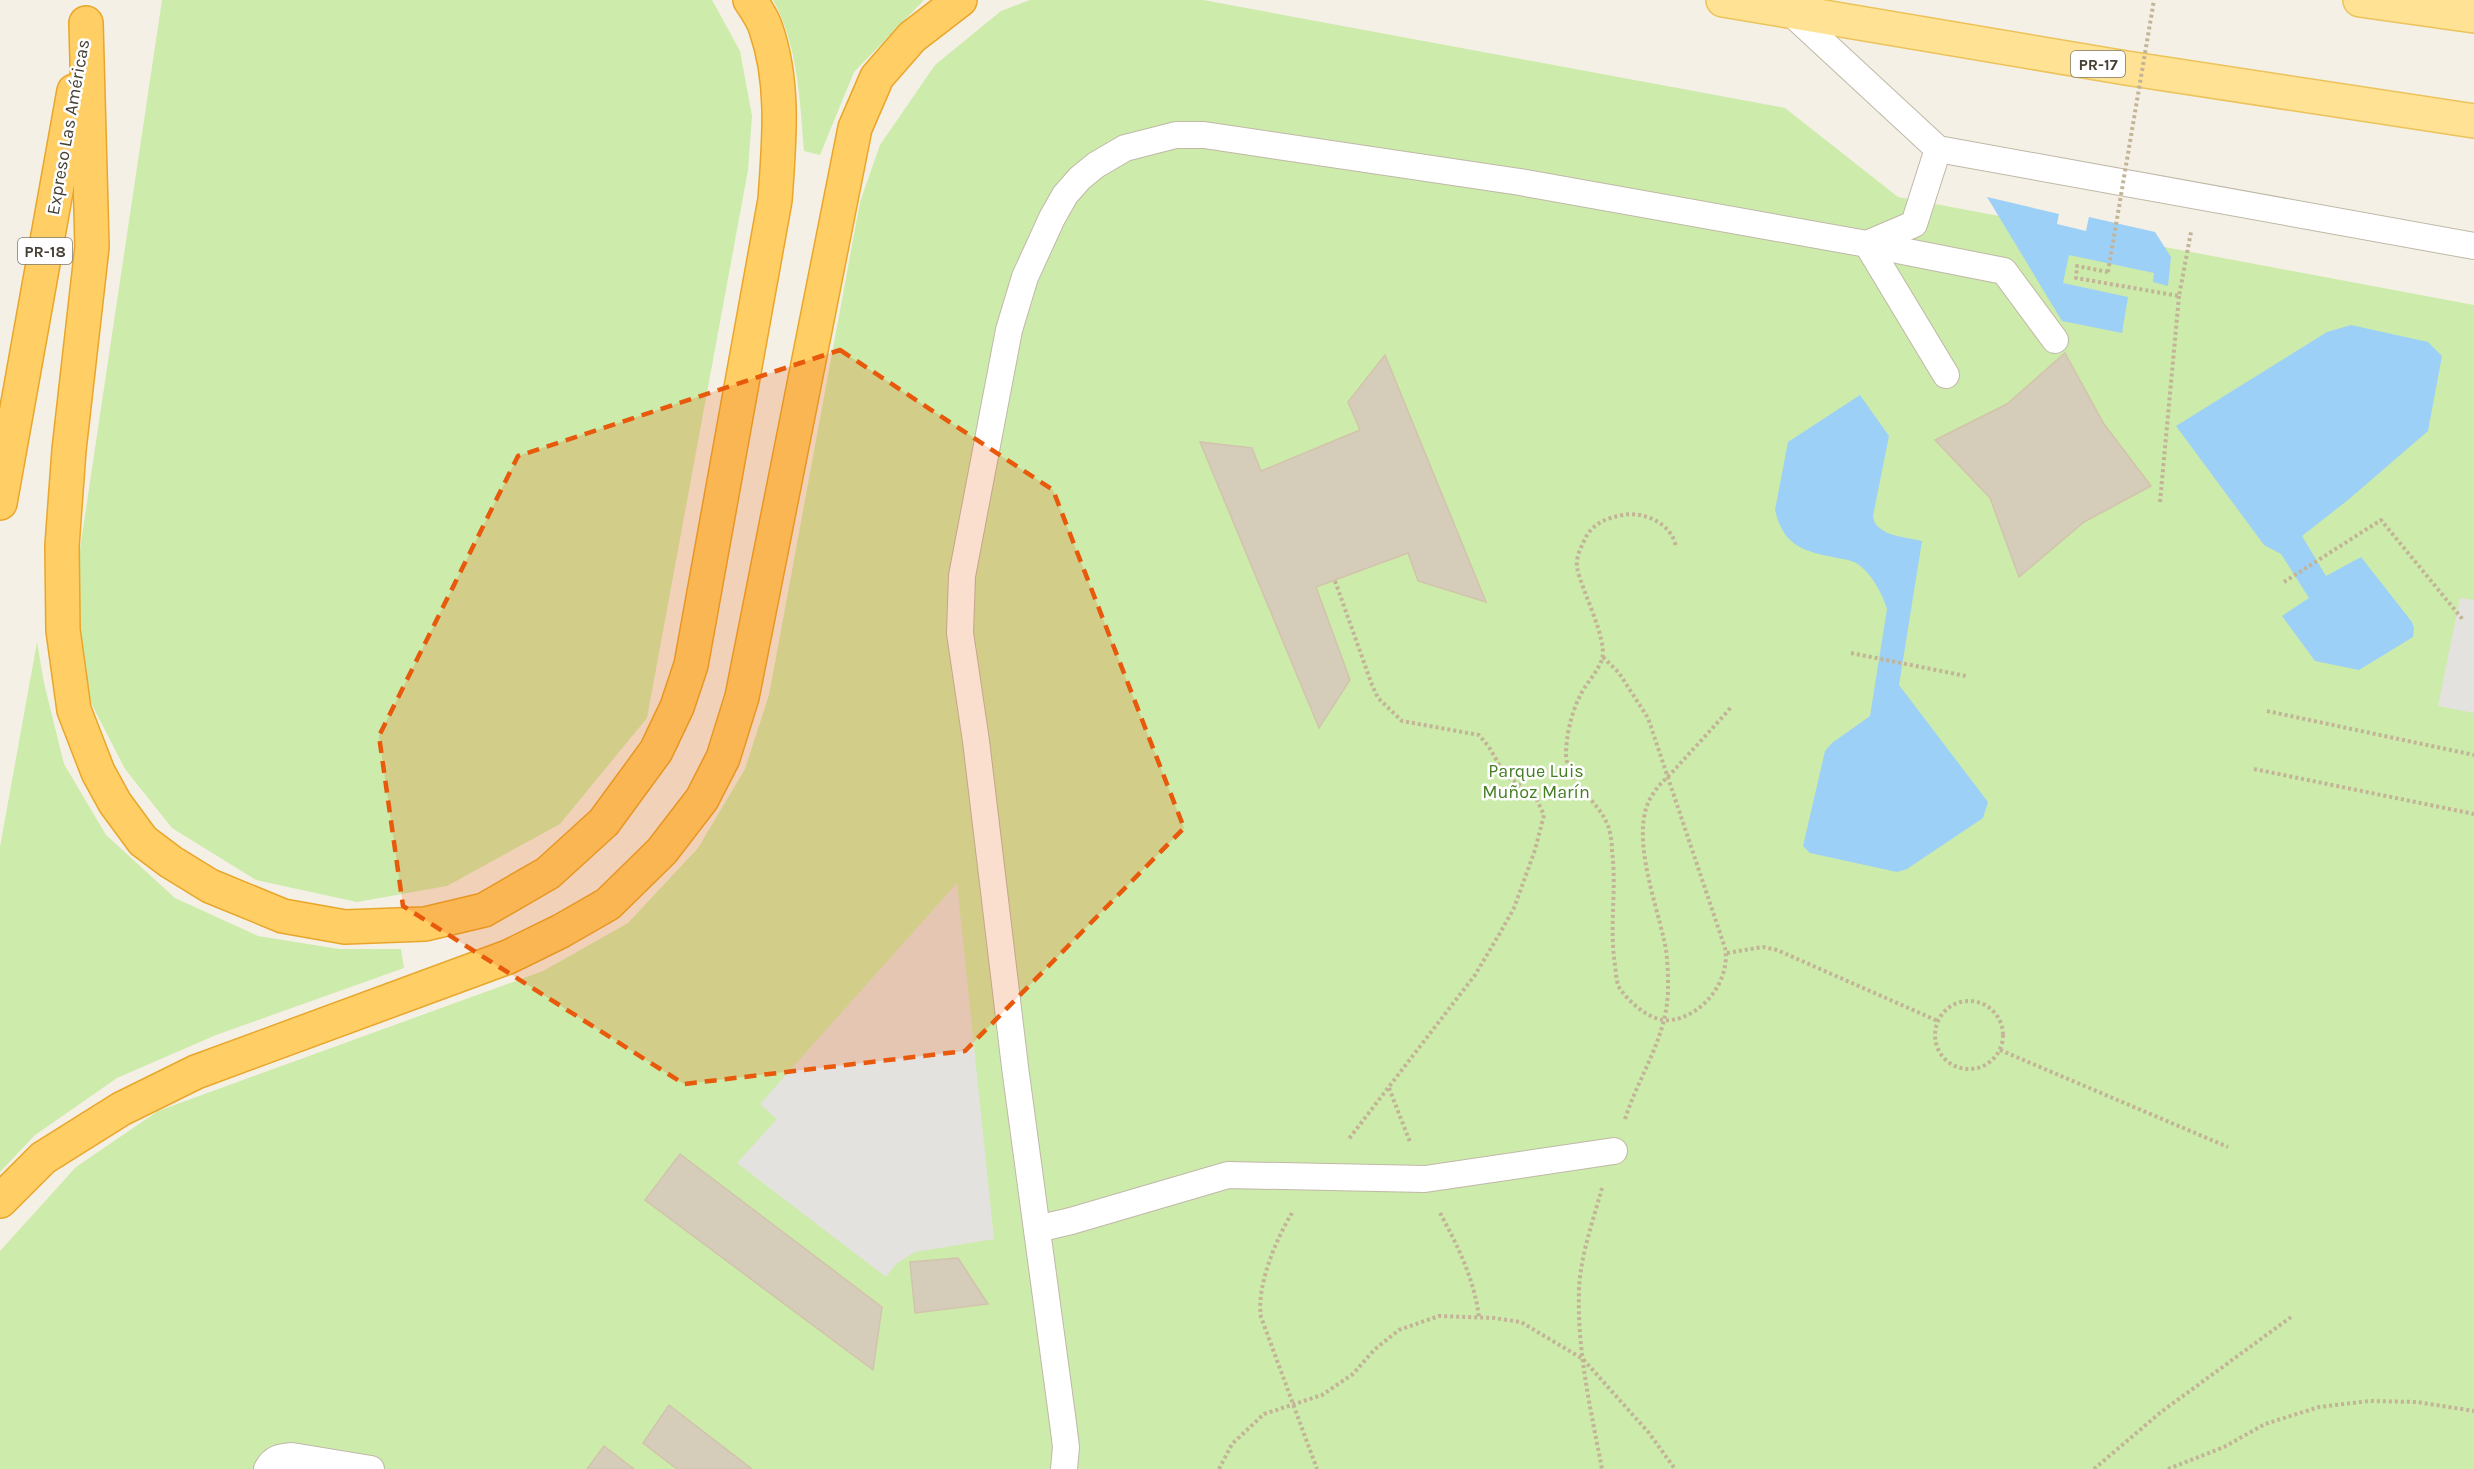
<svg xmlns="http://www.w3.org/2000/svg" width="2474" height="1469" font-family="Karla,sans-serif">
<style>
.green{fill:#cdebab}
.parking{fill:#e4e2de}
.water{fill:#9dd0f6}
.building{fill:#d6ccba;stroke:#d2c4ac;stroke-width:1.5}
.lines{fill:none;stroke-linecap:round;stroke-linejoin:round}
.lane-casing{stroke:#c0b8a7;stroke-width:28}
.primary-casing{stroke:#ecc35b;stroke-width:36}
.highway-casing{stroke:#e9a62a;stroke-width:36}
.path{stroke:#c3b497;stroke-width:4;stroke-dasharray:3 3;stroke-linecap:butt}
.lane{stroke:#fff;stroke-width:26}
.primary{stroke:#ffe293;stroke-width:33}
.highway{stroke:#ffce65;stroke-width:33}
.path-bridge{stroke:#c3b497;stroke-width:4;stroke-dasharray:3 3;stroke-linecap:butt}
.marked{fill:#e8590c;fill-opacity:0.2;stroke:#e8590c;stroke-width:4.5;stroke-dasharray:12 8;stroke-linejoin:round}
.labels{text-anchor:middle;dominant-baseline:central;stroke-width:5;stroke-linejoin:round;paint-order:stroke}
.shield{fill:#fff;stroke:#7e7971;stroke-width:1.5}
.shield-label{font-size:16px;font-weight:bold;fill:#474034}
.street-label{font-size:18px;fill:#474034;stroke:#fff}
.park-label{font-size:18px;fill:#447d23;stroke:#fff}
</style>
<rect width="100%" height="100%" fill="#f4f0e5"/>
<!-- green -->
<g class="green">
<polygon points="162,0 712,0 740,51 752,116 748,170 647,718 560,824 447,886 357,902 256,880 172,828 125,769 88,697 74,589"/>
<path d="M773,0H924L854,72L820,155L804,151C800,101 798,45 773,0Z"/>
<polygon points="1030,0 1203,0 1785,108 1898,197 2474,305 2474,1469 0,1469 0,1251 76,1167 158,1111 543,971 628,923 698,848 745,769 769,695 860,202 880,145 935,65 1001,11"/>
<polygon points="37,642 44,683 64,764 106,835 175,898 258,936 339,949 401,949 404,968 216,1035 117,1078 35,1135 0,1172 0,847"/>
</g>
<!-- parking -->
<g class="parking">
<polygon points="2460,598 2474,600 2474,713 2438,706"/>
<polygon points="957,883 994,1239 915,1252 896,1264 886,1277 737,1163 777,1119 760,1104"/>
</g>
<!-- water -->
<g class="water">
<polygon points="1987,197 2059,214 2057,224 2086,231 2089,217 2155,232 2171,257 2168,286 2153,282 2154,273 2069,255 2063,283 2128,297 2122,333 2062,321"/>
<polygon points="2351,325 2428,342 2442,356 2428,431 2348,500 2302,536 2326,576 2361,557 2412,622 2414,629 2413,637 2359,670 2315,661 2282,616 2309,598 2281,554 2264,545 2176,426 2327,332"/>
<path d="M1860,395L1889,436L1873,516C1875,536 1906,537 1922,541L1899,685L1988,802L1983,818L1907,869L1897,872L1810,853L1803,846L1825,751L1832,743L1870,716L1887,609C1882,593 1871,572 1856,563C1850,560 1843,559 1837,558C1805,551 1784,548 1775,510L1788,442Z"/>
</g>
<!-- building -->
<g class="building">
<polygon points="2065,353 2104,424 2151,486 2084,522 2019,577 1990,498 1935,440 2007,404"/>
<polygon points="1385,355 1486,602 1418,581 1408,553 1316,587 1350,680 1319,728 1200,442 1252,448 1261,471 1360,430 1348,402"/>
<polygon points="680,1154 882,1307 873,1370 645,1200"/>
<polygon points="958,1258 988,1304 915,1313 910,1262"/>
<polygon points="669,1405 752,1469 677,1469 643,1443"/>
<polygon points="604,1446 634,1469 587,1469"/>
</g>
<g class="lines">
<defs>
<g id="lane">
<polyline points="1790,12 1938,149 2474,246"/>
<polyline points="1867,244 2004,271 2055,340"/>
<polyline points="1867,244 1946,375"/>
<polyline points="1037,1229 1071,1221 1228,1175 1425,1179 1614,1151"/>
<path d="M267,1469C273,1458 280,1457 292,1456L371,1469"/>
<polyline points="1064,1469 1066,1447 1063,1423 1015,1067 976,741 960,633 962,576 1009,330 1025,277 1052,218 1065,195 1080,178 1096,165 1125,148 1176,135 1204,135 1520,182 1867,244 1914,224 1938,149"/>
</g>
<g id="primary">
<polyline points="1723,0 2126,68 2474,121"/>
<polyline points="2360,0 2474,16"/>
</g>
<g id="highway">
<path d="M86,23L92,247L69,450L62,546L63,630L74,710L98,772L115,803L143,841L171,862L210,886L283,916L345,927L425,924L484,910L548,873L604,822L656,751L677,707L691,665L775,200C779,143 785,84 766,29C763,19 756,9 750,0"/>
<polyline points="0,503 74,91"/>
<polyline points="0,1201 43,1158 121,1109 196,1072 508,957 561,931 608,904 662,851 702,799 723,758 742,697 855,128 877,77 912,37 960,0"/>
</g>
</defs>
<!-- lane casing -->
<use href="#lane" class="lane-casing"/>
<!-- primary casing -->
<use href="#primary" class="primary-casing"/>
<!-- highway casing -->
<use href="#highway" class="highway-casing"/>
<!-- path -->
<g class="path">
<polyline points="2108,272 2077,266 2076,278 2179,296 2191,232"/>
<polyline points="2160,502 2179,296"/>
<polyline points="1335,581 1372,685 1378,698 1402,721 1479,735 1489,747 1505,775 1535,796 1544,815 1535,850 1514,908 1500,933 1475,975 1348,1140"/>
<polyline points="2284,582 2381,520 2464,621"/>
<polyline points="1851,653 1966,676"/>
<path d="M1603,657L1619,673L1648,718L1725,948C1731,980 1703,1016 1671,1020C1652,1023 1628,1002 1619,987C1616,981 1616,972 1615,965C1609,927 1617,889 1612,851C1612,844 1611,836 1609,829C1601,801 1568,786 1566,755C1566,737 1571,714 1579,698C1585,684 1598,672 1602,659C1608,639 1581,590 1577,567C1576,558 1580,549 1584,541C1591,524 1606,518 1623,515C1645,511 1672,524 1676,547"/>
<polyline points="2267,711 2474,755"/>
<polyline points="2254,769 2474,814"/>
<polyline points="1727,953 1763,947 1777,950 1938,1021"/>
<circle cx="1969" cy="1035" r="34"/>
<polyline points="2000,1050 2228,1147"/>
<polyline points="1389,1088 1410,1142"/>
<path d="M1625,1119C1639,1075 1667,1038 1668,990C1668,975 1668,956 1664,940C1656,902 1628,829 1653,794C1659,784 1669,776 1677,767C1695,747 1714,727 1732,706"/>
<path d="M1602,1188C1593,1221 1580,1257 1579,1291C1577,1351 1591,1411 1602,1469"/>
<path d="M1292,1213C1276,1239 1256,1287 1261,1317L1317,1469"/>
<path d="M1440,1213C1458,1246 1474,1279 1479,1317"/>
<polyline points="1219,1469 1232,1444 1264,1414 1322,1395 1353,1374 1374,1350 1399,1330 1439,1316 1494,1318 1521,1322 1583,1359 1649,1433 1675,1469"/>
<polyline points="2094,1469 2161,1412 2291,1317"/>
<polyline points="2168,1469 2224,1447 2265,1424 2319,1407 2369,1401 2417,1402 2474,1411"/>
</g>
<!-- lane -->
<use href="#lane" class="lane"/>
<!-- primary -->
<use href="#primary" class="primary"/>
<!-- highway -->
<use href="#highway" class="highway"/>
<!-- path-bridge -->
<polyline class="path-bridge" points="2108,272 2154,0"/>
</g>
<!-- marked area -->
<path class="marked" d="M840,350L1053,490L1184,828L965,1051L684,1084L403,906L379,736L518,456Z"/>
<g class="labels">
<!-- shield labels -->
<g class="shield">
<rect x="2071" y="51" width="54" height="26" rx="4.5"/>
<rect x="18" y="238" width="54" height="26" rx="4.5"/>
</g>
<g class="shield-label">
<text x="2098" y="64">PR-17</text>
<text x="45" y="251">PR-18</text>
</g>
<!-- street labels -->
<g class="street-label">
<text transform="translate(68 127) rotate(-80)">Expreso Las Américas</text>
</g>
<!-- park labels -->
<g class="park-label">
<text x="1536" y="771">Parque Luis<tspan x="1536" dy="21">Muñoz Marín</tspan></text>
</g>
</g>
</svg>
